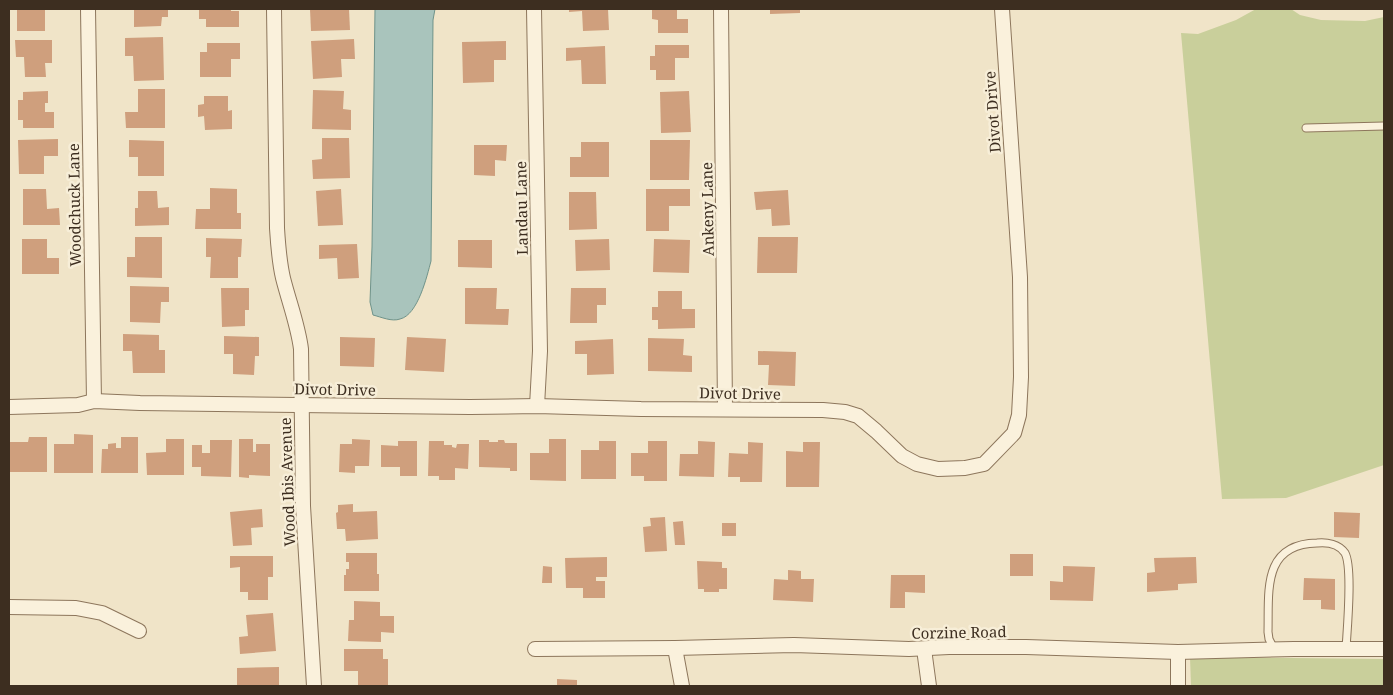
<svg xmlns="http://www.w3.org/2000/svg" width="1393" height="695" font-family="'Noto Serif',serif">
<style>
.green{fill:#c9cf9b}
.water{fill:#a9c4bc;stroke:#6f938a}
.building{fill:#cf9f7d}
.lines{fill:none;stroke-linecap:round;stroke-linejoin:round}
.service-casing{stroke:#8d765c;stroke-width:9}
.minor-casing{stroke:#8d765c;stroke-width:16}
.service{stroke:#faf1dc;stroke-width:7}
.minor{stroke:#faf1dc;stroke-width:14}
.labels{text-anchor:middle;dominant-baseline:central;stroke-width:5;stroke-linejoin:round;paint-order:stroke}
.street-label{font-size:15px;fill:#3d2e20;stroke:#f7eed8}
</style>
<rect width="100%" height="100%" fill="#f0e4c8"/>
<!-- green -->
<g class="green">
<polygon points="1256,9 1291,9 1300,15 1321,20 1365,21 1384,17 1384,465 1286,498 1222,499 1181,33 1198,34 1236,20"/>
<polygon points="1190,657 1384,659 1384,686 1191,686"/>
</g>
<!-- water -->
<path class="water" d="M375,9H435L433,20L431,261C427,276 418,315 400,319C392,322 381,317 373,315L370,302L372,247Z"/>
<!-- building -->
<g class="building">
<rect x="17" y="9" width="28" height="22"/>
<polygon points="134,9 168,9 168,17 162,17 161,26 134,27"/>
<polygon points="199,9 231,9 231,11 239,11 239,27 206,27 206,19 199,19"/>
<polygon points="310,9 349,9 350,30 311,31"/>
<polygon points="569,9 608,9 609,30 583,31 582,11 569,12"/>
<polygon points="652,9 677,9 677,19 688,19 688,33 658,33 658,20 652,19"/>
<polygon points="770,9 800,9 800,13 770,14"/>
<polygon points="163,37 164,80 134,81 133,56 125,56 125,38"/>
<polygon points="354,39 355,59 341,59 342,77 313,79 311,41"/>
<polygon points="15,40 52,40 52,63 45,63 46,77 25,77 24,57 16,57"/>
<polygon points="506,41 506,60 494,60 494,82 463,83 462,42"/>
<polygon points="207,43 240,43 240,59 231,59 231,77 200,77 200,52 207,52"/>
<polygon points="655,45 689,45 689,58 675,58 675,80 656,80 656,70 650,70 650,56 655,56"/>
<polygon points="605,46 606,84 582,84 581,60 566,61 566,48"/>
<polygon points="138,89 165,89 165,128 126,128 125,112 138,112"/>
<polygon points="313,90 344,91 343,109 351,110 351,130 312,129"/>
<polygon points="48,91 48,103 45,103 45,112 54,112 54,128 23,128 23,120 18,120 18,100 23,100 23,92"/>
<polygon points="689,91 691,132 661,133 660,92"/>
<polygon points="204,96 228,96 228,111 232,110 232,129 205,130 204,116 198,117 198,105 204,104"/>
<polygon points="322,138 349,138 350,178 313,179 312,160 322,159"/>
<polygon points="58,139 58,156 44,156 44,174 19,174 18,140"/>
<polygon points="129,140 164,141 164,176 138,176 138,157 129,157"/>
<polygon points="650,140 690,140 689,180 650,180"/>
<polygon points="581,142 609,142 609,177 570,177 570,157 581,157"/>
<polygon points="474,145 507,145 506,161 495,160 495,176 474,175"/>
<polygon points="210,188 237,189 237,213 241,213 241,229 195,229 196,209 210,209"/>
<polygon points="23,189 46,189 47,209 59,208 60,225 23,225"/>
<polygon points="341,189 343,225 318,226 316,191"/>
<polygon points="646,189 690,189 690,206 669,206 669,231 646,231"/>
<polygon points="788,190 790,225 772,226 771,209 756,210 754,192"/>
<polygon points="138,191 157,191 158,208 169,207 169,225 135,226 135,208 138,208"/>
<polygon points="569,192 596,192 597,229 569,230"/>
<polygon points="135,237 162,237 162,278 127,277 127,257 135,257"/>
<polygon points="758,237 798,237 797,273 757,273"/>
<polygon points="206,238 242,239 241,257 238,257 238,278 210,278 211,257 206,257"/>
<polygon points="22,239 47,239 47,258 59,258 59,274 22,274"/>
<polygon points="609,239 610,270 576,271 575,240"/>
<polygon points="654,239 690,240 689,273 653,272"/>
<polygon points="458,240 492,240 492,268 458,267"/>
<polygon points="357,244 359,278 338,279 337,258 319,259 319,245"/>
<polygon points="130,286 169,287 169,302 161,302 160,323 130,322"/>
<polygon points="221,288 249,288 249,310 245,310 245,326 222,327"/>
<polygon points="465,288 497,288 496,309 509,309 508,325 465,324"/>
<polygon points="571,288 606,288 606,305 597,305 597,323 570,323"/>
<polygon points="658,291 682,291 682,309 695,309 695,328 658,329 658,320 652,320 652,307 658,307"/>
<polygon points="123,334 159,335 159,350 165,350 165,373 133,373 132,351 123,351"/>
<polygon points="224,336 259,337 259,356 255,356 254,375 233,374 233,354 224,354"/>
<polygon points="340,337 375,338 374,367 340,366"/>
<polygon points="407,337 446,339 444,372 405,370"/>
<polygon points="648,338 684,339 683,355 692,356 692,372 648,371"/>
<polygon points="613,339 614,374 587,375 587,354 575,354 575,341"/>
<polygon points="758,351 796,352 795,386 768,385 769,365 758,365"/>
<polygon points="74,434 93,435 93,473 54,473 54,444 74,444"/>
<polygon points="29,437 47,437 47,472 10,472 10,442 28,442"/>
<polygon points="121,437 138,437 138,473 101,473 102,449 108,449 108,444 116,443 116,448 121,448"/>
<polygon points="166,439 184,439 184,475 147,475 146,453 166,452"/>
<polygon points="239,439 253,439 253,452 256,452 256,444 270,444 270,476 249,475 249,478 239,477"/>
<polygon points="352,439 370,440 369,466 355,466 355,473 339,472 340,444 352,444"/>
<polygon points="549,439 566,439 566,481 530,480 530,453 549,453"/>
<polygon points="210,440 232,440 231,477 201,476 201,467 192,467 192,445 202,445 202,453 210,453"/>
<polygon points="479,440 489,440 489,442 498,442 498,440 504,440 505,443 517,443 517,471 510,471 510,468 479,467"/>
<polygon points="398,441 417,441 417,476 400,476 400,467 381,467 381,445 398,446"/>
<polygon points="429,441 444,441 444,445 452,445 452,447 456,448 457,444 469,444 468,469 455,468 455,480 439,480 439,476 428,476"/>
<polygon points="599,441 616,441 616,479 581,479 581,450 599,450"/>
<polygon points="648,441 667,441 667,481 644,481 644,476 631,476 631,453 648,453"/>
<polygon points="698,441 715,442 714,477 679,476 680,454 698,454"/>
<polygon points="748,442 763,443 762,482 740,482 740,477 728,477 729,453 748,454"/>
<polygon points="803,442 820,442 819,487 786,487 786,451 803,452"/>
<polygon points="353,504 353,512 377,511 378,539 346,541 345,529 337,529 336,513 338,512 338,505"/>
<polygon points="262,509 263,527 251,528 252,545 233,546 230,512"/>
<polygon points="1334,512 1360,513 1359,538 1334,537"/>
<polygon points="665,517 667,551 645,552 643,527 651,526 650,518"/>
<polygon points="683,521 685,545 675,545 673,522"/>
<rect x="722" y="523" width="14" height="13"/>
<polygon points="346,553 377,553 377,574 379,574 379,591 344,591 344,575 346,575 346,569 349,569 349,562 346,562"/>
<rect x="1010" y="554" width="23" height="22"/>
<polygon points="230,556 273,556 273,577 268,577 268,600 248,600 248,592 240,592 240,567 230,568"/>
<polygon points="607,557 607,577 596,577 596,581 605,581 605,598 583,598 583,588 566,588 565,558"/>
<polygon points="1196,557 1197,583 1178,584 1178,590 1147,592 1147,573 1155,572 1154,558"/>
<polygon points="697,561 722,562 722,568 727,568 727,589 719,589 719,592 704,592 704,589 698,589"/>
<polygon points="543,566 552,567 552,583 542,583"/>
<polygon points="1063,566 1095,567 1093,601 1050,600 1050,581 1063,582"/>
<polygon points="788,570 801,571 801,579 814,579 813,602 773,600 774,579 788,580"/>
<polygon points="891,575 925,575 925,593 905,592 905,608 890,608"/>
<polygon points="1304,578 1335,579 1335,610 1321,609 1321,600 1303,600"/>
<polygon points="354,601 380,602 380,616 394,616 394,633 381,632 381,642 348,641 349,620 354,620"/>
<polygon points="273,613 276,651 240,654 239,637 248,636 246,615"/>
<polygon points="344,649 383,649 383,659 388,659 388,686 358,686 358,671 344,671"/>
<polygon points="279,667 279,686 237,686 237,668"/>
<polygon points="557,679 577,680 577,686 557,686"/>
</g>
<g class="lines">
<defs>
<g id="service">
<polyline points="1306,128 1384,126"/>
<path d="M1274,649L1269,639L1268,632C1269,591 1262,544 1317,543C1327,542 1339,544 1345,553C1353,568 1347,630 1346,649"/>
</g>
<g id="minor">
<polyline points="88,9 94,401"/>
<path d="M274,9L277,228C278,244 279,261 283,278C289,302 298,325 301,349L303,506L314,686"/>
<polyline points="534,9 540,351 537,406"/>
<polyline points="721,9 725,409"/>
<polyline points="9,407 78,405 94,401 140,403 470,407 537,406 641,409 823,410 845,412 858,416 876,431 902,456 917,464 938,469 965,468 984,464 1014,433 1019,415 1021,377 1020,277 1002,9"/>
<polyline points="9,607 76,608 102,613 139,631"/>
<polyline points="675,648 682,686"/>
<polyline points="535,649 675,648 794,645 909,649 949,647 1026,647 1178,652 1294,649 1384,649"/>
<polyline points="924,649 929,686"/>
<polyline points="1178,686 1178,652"/>
</g>
</defs>
<!-- service casing -->
<use href="#service" class="service-casing"/>
<!-- minor casing -->
<use href="#minor" class="minor-casing"/>
<!-- service -->
<use href="#service" class="service"/>
<!-- minor -->
<use href="#minor" class="minor"/>
</g>
<g class="labels">
<!-- street labels -->
<g class="street-label">
<text transform="translate(992 112) rotate(-94)">Divot Drive</text>
<text transform="translate(74 205) rotate(-91)">Woodchuck Lane</text>
<text transform="translate(521 208) rotate(-91)">Landau Lane</text>
<text transform="translate(707 209) rotate(-91)">Ankeny Lane</text>
<text transform="translate(335 389) rotate(1)">Divot Drive</text>
<text transform="translate(740 393) rotate(1)">Divot Drive</text>
<text transform="translate(287 482) rotate(-92)">Wood Ibis Avenue</text>
<text transform="translate(959 632) rotate(-1)">Corzine Road</text>
</g>
</g>
<!-- border -->
<rect width="1393" height="695" fill="none" stroke="#3d2e20" stroke-width="20"/>
</svg>
